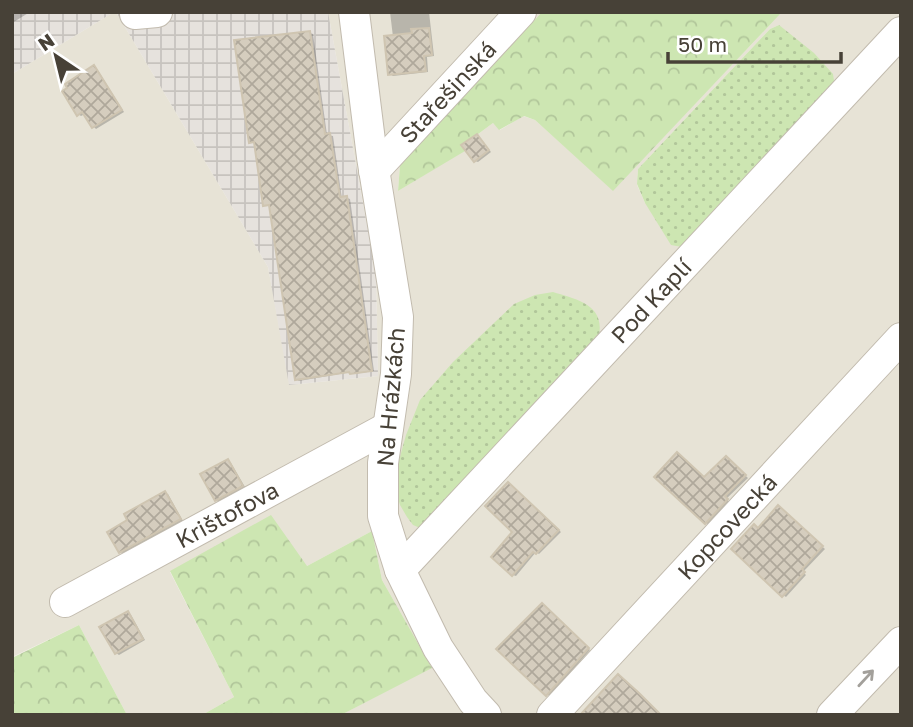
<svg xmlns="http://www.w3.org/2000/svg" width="913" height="727" font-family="'Golos Text',sans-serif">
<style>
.residential{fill:#e7e3d6;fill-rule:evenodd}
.industrial{fill:url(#industrial-grid)}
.grass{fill:url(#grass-dots)}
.forest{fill:url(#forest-crowns)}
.shadow{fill:#0003}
.building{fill:url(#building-cross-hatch);stroke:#cfc5b1;stroke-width:2}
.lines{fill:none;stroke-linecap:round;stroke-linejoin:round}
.minor-casing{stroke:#c2bbae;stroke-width:32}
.minor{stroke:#fff;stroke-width:30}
.oneway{stroke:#a3a09b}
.labels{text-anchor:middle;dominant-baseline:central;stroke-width:7;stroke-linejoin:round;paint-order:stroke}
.street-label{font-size:23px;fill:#474137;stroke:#fff}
</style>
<defs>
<pattern id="industrial-grid" width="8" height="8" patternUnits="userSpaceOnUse" patternTransform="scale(1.75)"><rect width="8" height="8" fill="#e6e2dd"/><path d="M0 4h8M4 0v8" fill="none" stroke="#c7c3be"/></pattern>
<pattern id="grass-dots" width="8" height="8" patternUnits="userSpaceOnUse" patternTransform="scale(1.75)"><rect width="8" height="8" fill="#cde6b2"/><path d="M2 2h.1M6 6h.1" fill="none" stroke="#b1c69a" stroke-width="1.8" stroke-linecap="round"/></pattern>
<pattern id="forest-crowns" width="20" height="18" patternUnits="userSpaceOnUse" patternTransform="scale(1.75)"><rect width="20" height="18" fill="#cde6b2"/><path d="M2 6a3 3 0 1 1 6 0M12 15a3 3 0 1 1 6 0" fill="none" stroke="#b1c69a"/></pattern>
<pattern id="building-cross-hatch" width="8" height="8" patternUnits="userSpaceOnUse" patternTransform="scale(1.75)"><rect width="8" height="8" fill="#d5cdbe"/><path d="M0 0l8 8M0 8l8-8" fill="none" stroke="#afa89b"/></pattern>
</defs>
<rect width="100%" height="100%" fill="#f3f0e8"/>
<!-- residential -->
<path class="residential" d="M114,12H116L268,267L290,385L378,376L376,274L328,12H542L400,165L398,191L465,150L462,146L493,123L500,130L523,116L535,120L613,190L782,12H901V715H341L431,667L382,580L372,531L307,566L170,572L234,697L202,715H127L79,625L12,657V74ZM779,25L645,203L637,185L638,169L770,29ZM496,323L590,352L472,344Z"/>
<!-- industrial -->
<g class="industrial">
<polygon points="12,12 114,12 12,74"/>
<polygon points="116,12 328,12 376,274 378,376 289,385 268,267"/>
</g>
<!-- grass -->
<g class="grass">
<polygon points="779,25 814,53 833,74 835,87 682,247 671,245 645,203 637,184 638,169 770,29"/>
<path d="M553,292C575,299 605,304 599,335L425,530L413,525L407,517L400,505L395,488L398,464L406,435L420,400L453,362L514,304L535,295Z"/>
</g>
<!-- forest -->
<g class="forest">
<polygon points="542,12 782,12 613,191 535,120 524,116 499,130 493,123 462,146 465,151 398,191 400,165"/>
<polygon points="271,515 307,566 372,531 382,580 432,668 341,715 202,715 234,697 170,571"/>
<polygon points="79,625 127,715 12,715 12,658"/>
</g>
<!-- shadow -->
<g class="shadow">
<polygon points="12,12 30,12 12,23"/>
<polygon points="390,12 429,12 434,56 427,57 428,72 393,76 390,74 393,37"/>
<polygon points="310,33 313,34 327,135 333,136 342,199 347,198 350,199 374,371 354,374 351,372 299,381 296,379 270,206 265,205 256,143 250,142"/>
<polygon points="94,67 97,69 124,112 96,129 94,127 85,114 81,116 78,114 69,88"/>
<polygon points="477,136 491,152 478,162 475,161"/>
<polygon points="729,460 748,478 726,499 730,502 708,524 706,523 705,479"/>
<polygon points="228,461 231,463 245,487 219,501 216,500"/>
<polygon points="511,486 561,532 539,554 536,552 516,576 513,575 515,532"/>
<polygon points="165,493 168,494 183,521 123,553 120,552 129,520"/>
<polygon points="781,509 825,549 803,572 806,575 786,597 783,595 759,530"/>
<polygon points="545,607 590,650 550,696 547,694"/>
<polygon points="128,613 131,615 145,640 119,655 116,653"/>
</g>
<!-- building -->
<g class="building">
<polygon points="429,28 432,55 424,56 426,71 388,75 384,36 412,33 411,29"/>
<polygon points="310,31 325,134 330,133 340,197 347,196 372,371 350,374 349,372 295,380 269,205 263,206 254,142 249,143 234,40"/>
<polygon points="94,65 122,110 92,128 82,112 77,116 62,91 67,88 65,84"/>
<polygon points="477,134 489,150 474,162 461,145"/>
<polygon points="677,452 704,477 726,456 746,475 725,496 728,499 705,524 654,477"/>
<polygon points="228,459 243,486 215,501 200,474"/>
<polygon points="508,482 559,530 536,554 533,552 512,576 491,557 512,532 485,506"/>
<polygon points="165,491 181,519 119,553 107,532 127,520 124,514"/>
<polygon points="778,505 823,546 802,569 805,572 782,597 731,549 754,524 758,528"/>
<polygon points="542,603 589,648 546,696 496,649"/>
<polygon points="128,611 143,639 115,654 99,627"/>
<polygon points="618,674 639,693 661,715 580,715"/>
</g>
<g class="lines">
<defs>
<g id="minor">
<polyline points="354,12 372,157 398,317 396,374 383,463 383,516 400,570 438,648 473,701 486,715"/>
<polyline points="135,14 157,12"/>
<path id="s1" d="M374,171L521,12"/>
<path id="s2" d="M400,570L901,32"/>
<path id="s3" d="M65,602L388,427"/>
<path id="s4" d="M552,715L901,338"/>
<polyline points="832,715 901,642"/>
</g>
</defs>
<!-- minor casing -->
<use href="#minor" class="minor-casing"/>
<!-- minor -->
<use href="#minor" class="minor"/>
</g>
<!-- one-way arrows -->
<defs><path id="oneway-shaft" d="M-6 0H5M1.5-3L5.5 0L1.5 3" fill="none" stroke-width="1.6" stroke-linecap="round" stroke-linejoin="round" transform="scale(1.75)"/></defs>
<use class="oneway" href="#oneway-shaft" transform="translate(866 678) rotate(-47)"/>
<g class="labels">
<!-- street labels -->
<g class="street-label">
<text stroke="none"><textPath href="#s1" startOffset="108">Stařešinská</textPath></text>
<text stroke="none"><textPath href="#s2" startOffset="368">Pod Kaplí</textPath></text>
<text transform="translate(390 397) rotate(-85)">Na Hrázkách</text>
<text stroke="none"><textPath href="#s3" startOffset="184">Krištofova</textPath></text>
<text stroke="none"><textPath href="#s4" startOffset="257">Kopcovecká</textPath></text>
</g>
</g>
<!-- border -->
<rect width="913" height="727" fill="none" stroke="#474137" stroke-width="28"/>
<!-- north arrow -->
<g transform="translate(56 56) rotate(325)" stroke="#ffffff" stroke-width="5" paint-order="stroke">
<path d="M0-5L12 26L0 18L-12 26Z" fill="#474137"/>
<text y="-10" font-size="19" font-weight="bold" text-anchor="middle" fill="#474137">N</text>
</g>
<!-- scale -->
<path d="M668 52v10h173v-10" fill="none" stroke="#474137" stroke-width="3.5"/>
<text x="678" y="52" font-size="21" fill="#474137" stroke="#ffffff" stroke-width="5" paint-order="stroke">50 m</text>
</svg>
